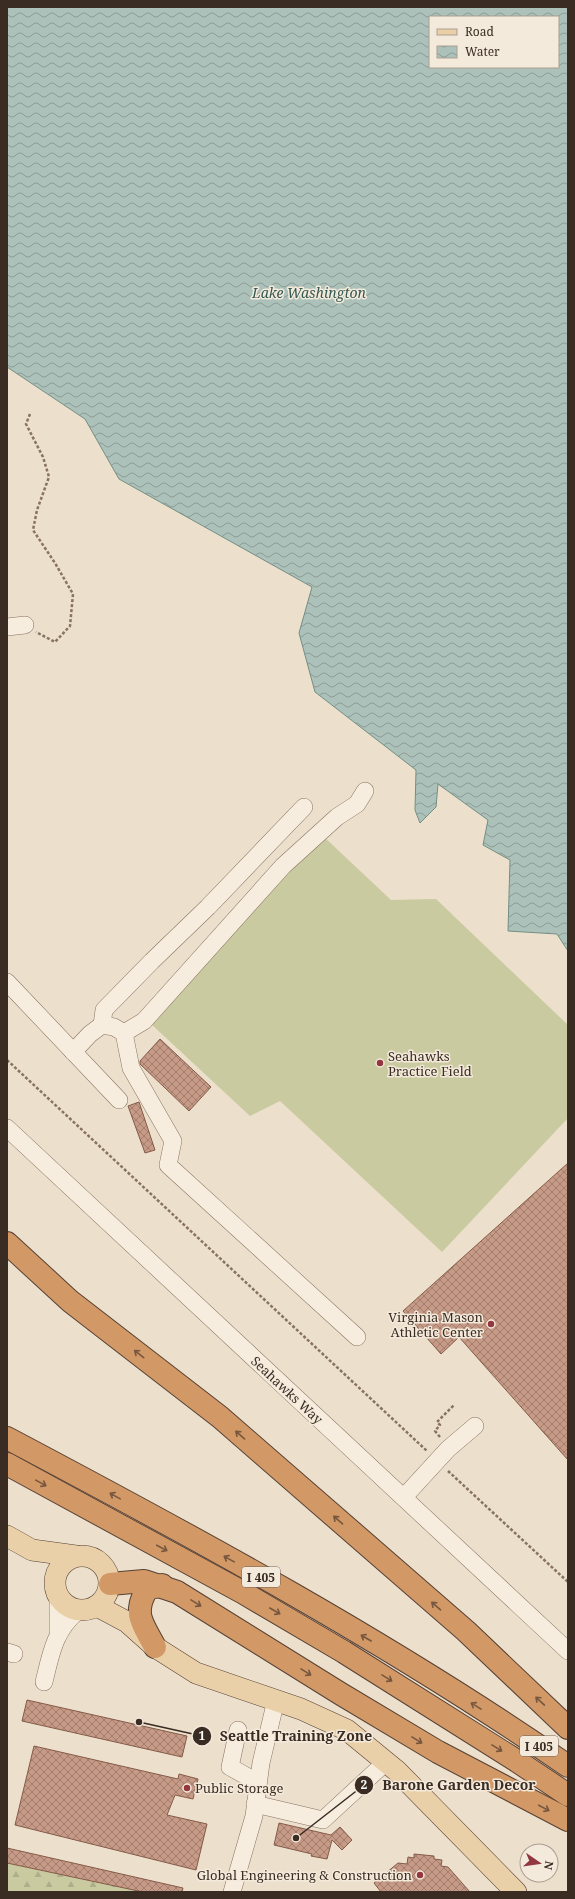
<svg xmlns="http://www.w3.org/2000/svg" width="575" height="1899" font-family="'Noto Serif',serif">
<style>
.forest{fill:url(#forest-firs)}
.pitch{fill:#c9caa0}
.water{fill:url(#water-waves);stroke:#738f85;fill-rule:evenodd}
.building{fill:url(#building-cross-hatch);stroke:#855b49}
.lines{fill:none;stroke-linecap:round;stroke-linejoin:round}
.minor-casing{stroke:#887261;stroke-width:18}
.major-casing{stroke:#564135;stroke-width:22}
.highway-casing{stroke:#564135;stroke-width:24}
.path{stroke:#887261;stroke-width:2.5;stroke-dasharray:3 2;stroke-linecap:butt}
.minor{stroke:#f7eddf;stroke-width:17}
.major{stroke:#ead0a9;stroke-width:21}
.highway{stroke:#d29866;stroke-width:22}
.oneway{stroke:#77573e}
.poi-dot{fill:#923640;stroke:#f4eadb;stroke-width:1.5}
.labels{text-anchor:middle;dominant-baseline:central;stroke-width:3;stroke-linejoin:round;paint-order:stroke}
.shield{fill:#f4eadb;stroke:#72655a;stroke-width:1}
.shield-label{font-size:12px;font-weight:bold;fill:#3a2c23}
.poi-label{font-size:13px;fill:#3a2c23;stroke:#f4eadb;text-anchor:start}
.street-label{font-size:13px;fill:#3a2c23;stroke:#f4eadb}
.water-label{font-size:14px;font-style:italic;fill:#345852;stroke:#f4eadb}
.leader{fill:none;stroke:#3a2c23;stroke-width:1.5}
.callout-dot{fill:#3a2c23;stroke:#f4eadb;stroke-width:1.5}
.mark-label{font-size:12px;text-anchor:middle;font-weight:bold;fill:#fff}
.callout-label{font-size:14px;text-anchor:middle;font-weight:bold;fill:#3a2c23;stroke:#f4eadb;stroke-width:3;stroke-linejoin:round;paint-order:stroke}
</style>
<defs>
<pattern id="forest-firs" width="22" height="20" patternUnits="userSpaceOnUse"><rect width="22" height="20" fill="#c9caa0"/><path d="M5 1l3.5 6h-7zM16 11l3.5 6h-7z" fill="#adae8a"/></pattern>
<pattern id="water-waves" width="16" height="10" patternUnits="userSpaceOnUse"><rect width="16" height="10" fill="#acc1b9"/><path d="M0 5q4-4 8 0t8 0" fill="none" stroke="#8d9d96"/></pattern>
<pattern id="building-cross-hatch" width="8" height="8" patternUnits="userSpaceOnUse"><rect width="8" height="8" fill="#c69a86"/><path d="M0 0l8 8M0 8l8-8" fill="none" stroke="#a27e6d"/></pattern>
</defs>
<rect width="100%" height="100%" fill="#ecdfcc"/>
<!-- forest -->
<polygon class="forest" points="7,1861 142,1892 7,1892"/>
<!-- pitch -->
<polygon class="pitch" points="323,836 391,900 436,899 568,1025 568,1118 442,1252 280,1101 250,1116 150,1023"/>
<!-- water -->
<path class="water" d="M7,7H568V951L557,934L508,931L510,860L483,845L488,820L438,784L436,807L420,823L415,810L416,770L315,692L299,633L312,587L119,479L85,419L7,367ZM430,17H558V67H430Z"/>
<!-- building -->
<g class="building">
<polygon points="160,1039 211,1087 189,1111 140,1064 140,1061"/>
<polygon points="139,1102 155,1150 145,1153 128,1106"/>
<polygon points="568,1163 568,1460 459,1337 441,1354 403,1311"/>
<polygon points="27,1700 187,1736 182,1757 22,1721"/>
<polygon points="34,1746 178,1779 179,1774 198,1779 193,1799 175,1795 167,1815 207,1824 196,1870 15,1825"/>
<polygon points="279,1823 331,1835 340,1827 352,1840 342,1850 332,1840 327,1859 311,1856 312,1854 274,1845"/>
<polygon points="7,1848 183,1888 182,1892 143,1892 7,1863"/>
<polygon points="414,1854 434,1856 434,1859 442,1860 441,1866 448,1867 470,1892 381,1892 374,1883 398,1863 407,1864 408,1857 414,1858"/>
</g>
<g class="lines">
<defs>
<g id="minor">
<polyline points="7,627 25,625"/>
<polyline points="7,982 119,1100"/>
<polyline points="102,1025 104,1010 152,961 208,907 304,807"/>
<polyline points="124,1033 144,1021 283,866 337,817 357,804 365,791"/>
<polyline points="73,1052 90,1034 102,1025 114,1027 124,1033 131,1068 173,1141 168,1165 357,1337"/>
<polyline points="7,1128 568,1651"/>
<polyline points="404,1497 448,1449 475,1426"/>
<polyline points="58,1596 58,1632"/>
<polyline points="7,1652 14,1654"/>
<path d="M44,1682C51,1653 55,1629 79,1610"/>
<polyline points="238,1730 230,1767 257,1782"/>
<polyline points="255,1804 323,1820 387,1761"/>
<polyline points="232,1892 254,1816 261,1763 276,1700"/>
</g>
<g id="major">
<polyline points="7,1536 32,1550 76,1556"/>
<circle cx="82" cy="1583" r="27"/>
<polyline points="97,1606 127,1622 155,1647 196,1673 301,1709 347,1730 397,1771 516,1892"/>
</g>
<g id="highway">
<polyline points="7,1243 70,1301 220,1417 466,1631 568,1728"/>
<path d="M7,1438C198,1539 390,1643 568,1766"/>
<polyline points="7,1464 242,1592 344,1652 517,1761 568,1795"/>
<polyline points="110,1584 144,1581 177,1592 341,1694 438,1752 568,1820"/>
<path d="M155,1647C143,1624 132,1614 147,1589L162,1585"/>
</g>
</defs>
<!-- minor casing -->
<use href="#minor" class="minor-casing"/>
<!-- major casing -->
<use href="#major" class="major-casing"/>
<!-- highway casing -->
<use href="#highway" class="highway-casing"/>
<!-- path -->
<g class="path">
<polyline points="30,414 26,424 43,457 49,477 37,510 33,530 55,563 73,594 70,626 55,642 36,632"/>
<polyline points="7,1060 427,1451"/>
<polyline points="440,1437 435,1431 440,1425 437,1422 454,1405"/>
<polyline points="448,1471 568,1582"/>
</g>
<!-- minor -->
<use href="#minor" class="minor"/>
<!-- major -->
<use href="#major" class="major"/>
<!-- highway -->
<use href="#highway" class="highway"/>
</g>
<!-- one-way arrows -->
<defs><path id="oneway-shaft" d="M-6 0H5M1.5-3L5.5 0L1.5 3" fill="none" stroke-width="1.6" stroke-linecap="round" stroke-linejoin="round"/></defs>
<g class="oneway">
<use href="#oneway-shaft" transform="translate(139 1354) rotate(-142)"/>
<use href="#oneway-shaft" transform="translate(240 1435) rotate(-139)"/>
<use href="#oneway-shaft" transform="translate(41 1483) rotate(29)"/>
<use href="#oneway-shaft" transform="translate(115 1496) rotate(-151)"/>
<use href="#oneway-shaft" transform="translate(338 1520) rotate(-139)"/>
<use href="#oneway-shaft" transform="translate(162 1548) rotate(28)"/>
<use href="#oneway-shaft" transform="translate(229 1559) rotate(-151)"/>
<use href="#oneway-shaft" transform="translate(196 1603) rotate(32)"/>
<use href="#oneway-shaft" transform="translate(436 1606) rotate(-139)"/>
<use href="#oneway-shaft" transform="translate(275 1611) rotate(30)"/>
<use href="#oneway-shaft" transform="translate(366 1638) rotate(-150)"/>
<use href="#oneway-shaft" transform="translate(306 1672) rotate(32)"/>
<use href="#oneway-shaft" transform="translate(387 1678) rotate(32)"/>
<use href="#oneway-shaft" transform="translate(540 1701) rotate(-137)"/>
<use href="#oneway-shaft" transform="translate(476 1706) rotate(-148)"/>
<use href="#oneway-shaft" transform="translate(417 1740) rotate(31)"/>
<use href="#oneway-shaft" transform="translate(497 1748) rotate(32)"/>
<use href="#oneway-shaft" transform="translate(544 1808) rotate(28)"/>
</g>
<!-- markers -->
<g class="poi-dot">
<circle cx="380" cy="1063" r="4"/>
<circle cx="491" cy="1324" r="4"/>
<circle cx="187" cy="1788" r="4"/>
<circle cx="420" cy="1875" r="4"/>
</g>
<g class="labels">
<!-- shield labels -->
<g class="shield">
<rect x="242" y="1567" width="38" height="20" rx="3"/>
<rect x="520" y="1736" width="38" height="20" rx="3"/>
</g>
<g class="shield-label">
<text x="261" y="1577">I 405</text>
<text x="539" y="1746">I 405</text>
</g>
<!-- poi labels -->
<g class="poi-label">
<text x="388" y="1056">Seahawks<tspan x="388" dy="15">Practice Field</tspan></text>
<text x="483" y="1317" text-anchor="end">Virginia Mason<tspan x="483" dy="15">Athletic Center</tspan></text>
<text x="195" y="1788">Public Storage</text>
<text x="412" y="1875" text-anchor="end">Global Engineering &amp; Construction</text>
</g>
<!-- street labels -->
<g class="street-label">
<text transform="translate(287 1390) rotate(43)">Seahawks Way</text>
</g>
<!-- water labels -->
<g class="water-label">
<text x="309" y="292">Lake Washington</text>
</g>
</g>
<!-- callouts -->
<path class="leader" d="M139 1722L202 1736M296 1838L364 1785"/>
<g class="callout-dot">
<circle cx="139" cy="1722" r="4"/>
<circle cx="296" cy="1838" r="4"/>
<circle cx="202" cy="1736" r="10"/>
<circle cx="364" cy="1785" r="10"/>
</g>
<g class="mark-label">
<text x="202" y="1740">1</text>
<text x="364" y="1789">2</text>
</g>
<g class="callout-label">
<text x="296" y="1741">Seattle Training Zone</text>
<text x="459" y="1790">Barone Garden Decor</text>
</g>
<!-- border -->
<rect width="575" height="1899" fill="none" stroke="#3a2c23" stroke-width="16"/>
<!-- legend -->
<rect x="429" y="16" width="130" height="52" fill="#f4eadb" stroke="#aa9e91"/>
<rect x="437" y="29" width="20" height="6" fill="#ead0a9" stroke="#aa9e91"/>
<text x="465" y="36" font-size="12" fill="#3a2c23">Road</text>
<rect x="437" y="46" width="20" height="12" fill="url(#water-waves)" stroke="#aa9e91"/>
<text x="465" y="56" font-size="12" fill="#3a2c23">Water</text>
<!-- north arrow -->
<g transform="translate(539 1863) rotate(103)"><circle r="19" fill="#f4eadb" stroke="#aa9e91"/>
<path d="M0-3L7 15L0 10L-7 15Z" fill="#923640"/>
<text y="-6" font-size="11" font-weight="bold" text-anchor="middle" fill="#3a2c23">N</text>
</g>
</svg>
